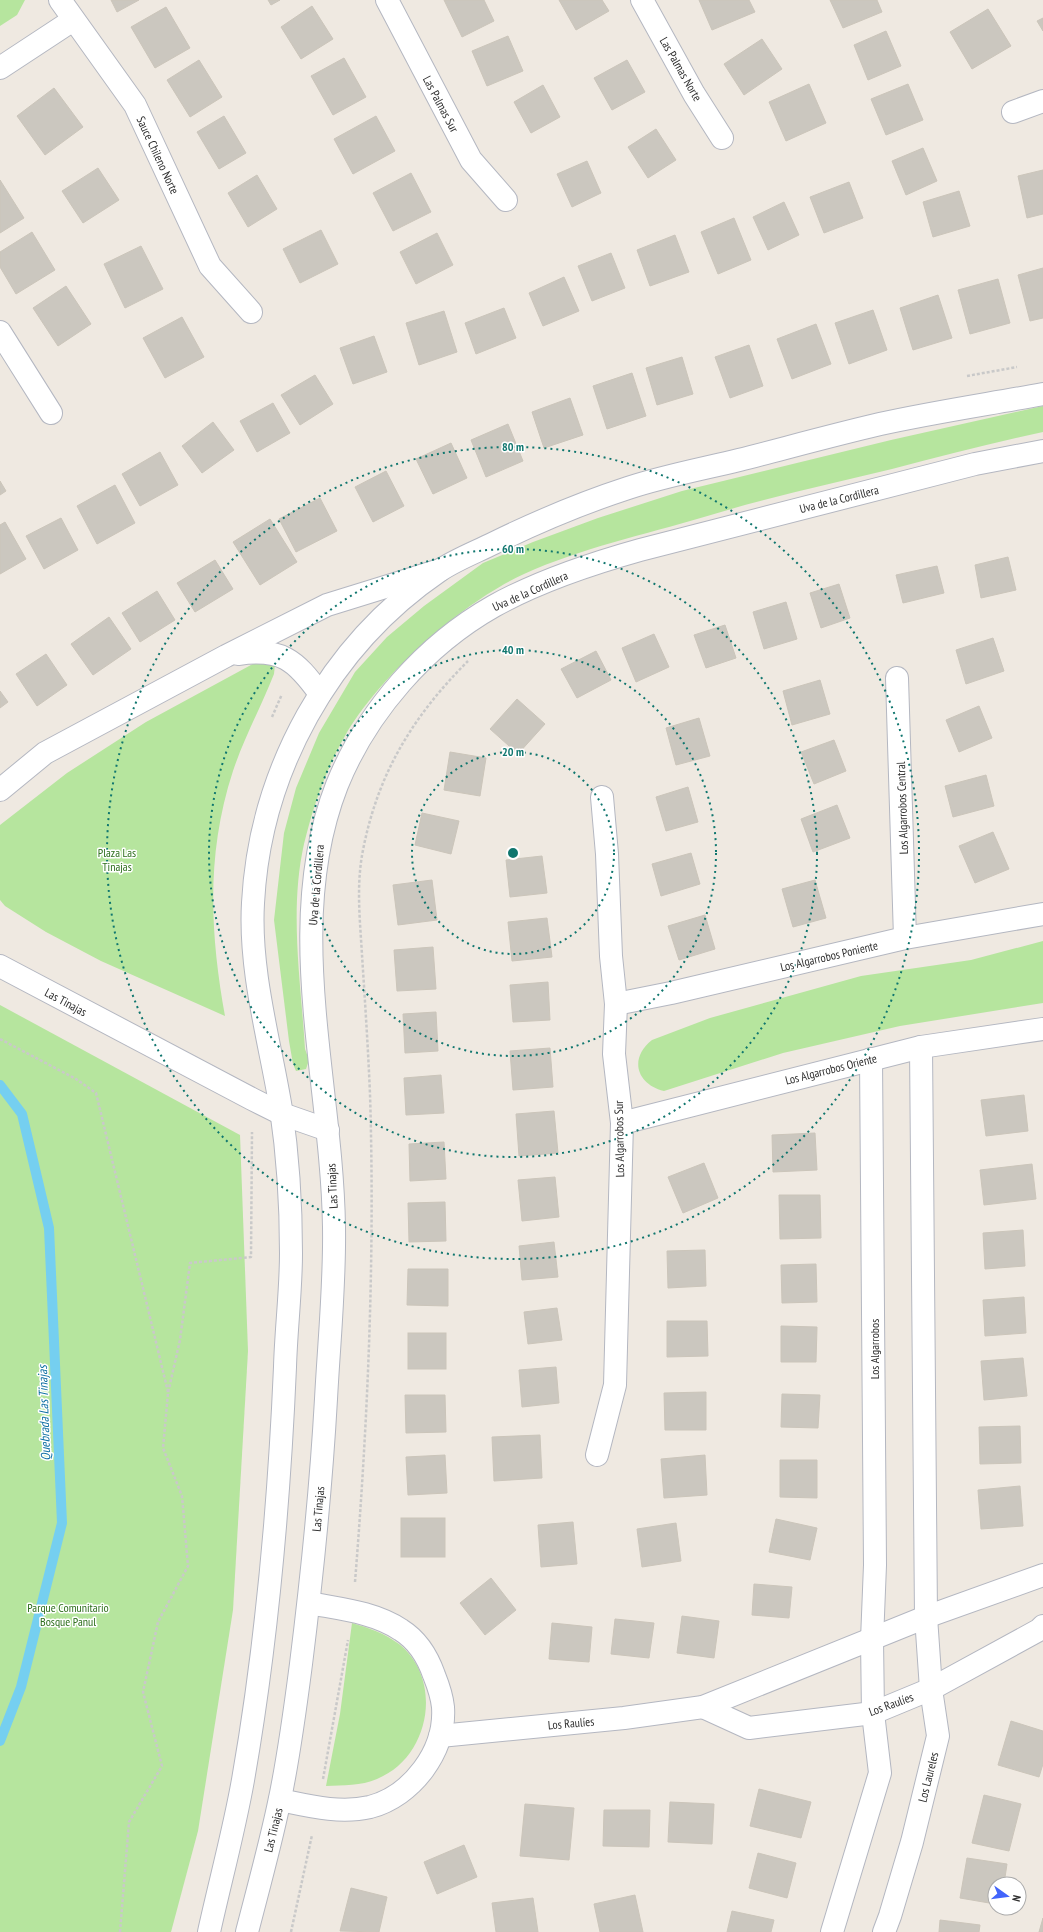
<svg xmlns="http://www.w3.org/2000/svg" width="1043" height="1932" font-family="'PT Sans Narrow',sans-serif">
<style>
.green{fill:#b6e59e}
.lines{fill:none;stroke-linecap:round;stroke-linejoin:round}
.stream{stroke:#75cff0;stroke-width:10}
.building{fill:#cbc7bf;stroke:#cbc5ba}
.minor-casing{stroke:#b4b7c1;stroke-width:24}
.tertiary-casing{stroke:#b4b7c1;stroke-width:24}
.path{stroke:#c9c9c9;stroke-width:2.5;stroke-dasharray:3 2;stroke-linecap:butt}
.minor{stroke:#fff;stroke-width:22}
.tertiary{stroke:#fff;stroke-width:22}
.ring{fill:none;stroke:#0f766e;stroke-width:2;stroke-dasharray:2 4}
.labels{text-anchor:middle;dominant-baseline:central;stroke-width:3;stroke-linejoin:round;paint-order:stroke}
.street-label{font-size:12px;fill:#2e2e2e;stroke:#fff}
.park-label{font-size:12px;fill:#2c6e1b;stroke:#fff}
.water-label{font-size:13px;font-style:italic;fill:#0d6fa3;stroke:#fff}
.centre{fill:#0f766e;stroke:#fff;stroke-width:2}
.ring-label{font-size:12px;text-anchor:middle;font-weight:bold;fill:#0f766e;stroke:#fff;stroke-width:3;stroke-linejoin:round;paint-order:stroke}
</style>
<rect width="100%" height="100%" fill="#efe9e1"/>
<!-- green -->
<g class="green">
<polygon points="0,0 25,0 17,15 0,26"/>
<path d="M1043,406V432C992,443 942,456 892,469C829,484 766,498 704,517C644,535 581,548 524,574C462,602 379,676 345,736C326,769 313,807 304,844C289,911 301,982 305,1049L309,1060L306,1069L296,1071L293,1064L289,1041L274,920L284,833L296,788L319,733L355,672L387,637L424,606L483,563L533,542L598,518L682,491L891,440Z"/>
<path d="M262,659L275,664L274,674C261,707 244,738 233,771C206,853 210,933 225,1016L101,961L46,932L5,906L0,900V825L67,773L146,722Z"/>
<path d="M1043,941V1003L900,1026L783,1053L664,1091C636,1084 629,1058 652,1040L710,1018L861,976L971,960Z"/>
<polygon points="0,1005 240,1135 248,1351 233,1610 198,1831 171,1932 0,1932"/>
<path d="M352,1623C369,1628 384,1633 399,1644C444,1680 430,1758 377,1779C361,1786 343,1785 326,1786L340,1714Z"/>
</g>
<g class="lines">
<!-- stream -->
<polyline class="stream" points="0,1085 22,1114 49,1228 62,1523 21,1687 0,1741"/>
</g>
<!-- building -->
<g class="building">
<polygon points="111,0 139,0 117,12"/>
<polygon points="268,0 280,0 271,5"/>
<polygon points="444,0 484,0 494,21 462,37"/>
<polygon points="559,0 602,0 609,11 576,30"/>
<polygon points="699,0 749,0 755,12 712,30"/>
<polygon points="830,0 877,0 882,12 843,28"/>
<polygon points="312,6 333,39 301,59 281,27"/>
<polygon points="166,7 190,48 155,68 131,27"/>
<polygon points="988,9 1011,46 972,69 950,32"/>
<polygon points="1043,18 1043,31 1037,21"/>
<polygon points="886,31 901,66 868,80 854,45"/>
<polygon points="508,36 523,71 487,86 472,51"/>
<polygon points="762,39 782,69 744,95 724,64"/>
<polygon points="344,58 366,97 333,115 311,76"/>
<polygon points="199,60 222,97 190,117 167,80"/>
<polygon points="627,60 645,92 612,110 594,78"/>
<polygon points="809,84 826,123 786,141 769,102"/>
<polygon points="908,84 923,120 886,135 871,99"/>
<polygon points="543,85 560,117 531,133 514,102"/>
<polygon points="54,88 83,127 45,155 17,116"/>
<polygon points="224,116 246,153 219,169 197,132"/>
<polygon points="376,116 395,151 353,174 334,139"/>
<polygon points="656,129 676,160 648,178 628,147"/>
<polygon points="923,148 937,181 906,195 892,161"/>
<polygon points="587,161 601,193 572,207 557,174"/>
<polygon points="98,168 119,200 83,223 62,191"/>
<polygon points="1043,170 1043,214 1027,218 1018,176"/>
<polygon points="411,173 431,212 393,231 373,193"/>
<polygon points="257,175 277,209 248,227 228,193"/>
<polygon points="0,180 24,218 0,233"/>
<polygon points="849,182 863,218 824,233 810,197"/>
<polygon points="959,191 970,226 933,237 923,202"/>
<polygon points="784,202 799,235 768,250 753,217"/>
<polygon points="734,218 751,260 718,274 701,232"/>
<polygon points="321,230 338,264 300,283 283,249"/>
<polygon points="32,232 55,270 16,294 0,267 0,252"/>
<polygon points="437,233 453,265 416,284 400,252"/>
<polygon points="675,235 689,272 650,286 637,250"/>
<polygon points="141,246 163,289 125,308 104,264"/>
<polygon points="611,253 625,288 592,301 578,266"/>
<polygon points="1043,268 1043,318 1030,321 1018,275"/>
<polygon points="564,277 579,311 543,326 529,293"/>
<polygon points="998,279 1010,323 970,334 958,290"/>
<polygon points="66,286 91,324 58,346 33,308"/>
<polygon points="938,295 952,338 913,350 900,308"/>
<polygon points="504,308 516,338 476,354 465,323"/>
<polygon points="873,310 887,350 849,364 835,323"/>
<polygon points="444,311 457,352 419,365 406,323"/>
<polygon points="182,317 204,357 165,378 143,338"/>
<polygon points="816,324 831,364 792,379 777,339"/>
<polygon points="374,336 387,372 353,384 340,348"/>
<polygon points="749,345 763,386 730,398 715,357"/>
<polygon points="682,357 693,394 657,405 646,368"/>
<polygon points="632,373 646,416 607,429 593,386"/>
<polygon points="315,375 333,404 300,425 281,395"/>
<polygon points="570,398 583,435 544,448 532,412"/>
<polygon points="273,403 290,433 257,452 240,421"/>
<polygon points="213,422 234,450 202,473 182,446"/>
<polygon points="508,424 523,461 486,477 471,440"/>
<polygon points="451,443 467,478 433,494 416,459"/>
<polygon points="160,452 178,485 140,506 122,474"/>
<polygon points="386,471 404,506 373,522 355,487"/>
<polygon points="0,481 6,491 0,495"/>
<polygon points="115,485 135,523 97,544 77,506"/>
<polygon points="320,498 337,531 296,552 279,519"/>
<polygon points="61,518 78,550 44,569 26,536"/>
<polygon points="270,519 297,562 260,585 233,542"/>
<polygon points="5,522 26,559 0,574 0,525"/>
<polygon points="1008,557 1016,590 981,598 975,565"/>
<polygon points="215,560 233,589 195,612 177,583"/>
<polygon points="937,566 944,593 903,603 896,575"/>
<polygon points="839,584 850,618 821,628 810,593"/>
<polygon points="157,591 175,620 140,642 122,613"/>
<polygon points="786,602 797,639 764,649 753,612"/>
<polygon points="109,617 131,649 93,675 71,644"/>
<polygon points="725,625 736,658 706,668 694,635"/>
<polygon points="654,634 669,667 636,682 622,648"/>
<polygon points="993,638 1004,671 966,684 956,650"/>
<polygon points="596,651 611,680 577,698 561,669"/>
<polygon points="46,654 67,685 37,706 16,674"/>
<polygon points="820,680 830,714 792,725 783,691"/>
<polygon points="0,691 8,702 0,708"/>
<polygon points="517,699 545,724 518,754 490,729"/>
<polygon points="979,706 992,738 959,752 946,720"/>
<polygon points="699,718 710,756 676,765 666,728"/>
<polygon points="834,740 846,771 814,784 801,752"/>
<polygon points="450,752 486,758 480,796 444,790"/>
<polygon points="986,775 994,806 953,817 945,786"/>
<polygon points="688,787 698,822 666,831 656,797"/>
<polygon points="837,805 850,838 813,852 801,819"/>
<polygon points="422,813 459,821 451,854 415,845"/>
<polygon points="993,832 1009,869 975,883 959,846"/>
<polygon points="691,853 700,884 661,896 652,864"/>
<polygon points="542,856 547,893 510,897 506,860"/>
<polygon points="432,880 437,920 398,925 393,885"/>
<polygon points="815,880 826,918 793,927 782,889"/>
<polygon points="705,915 715,949 679,960 668,926"/>
<polygon points="547,918 552,957 512,961 508,922"/>
<polygon points="433,947 436,989 397,991 394,950"/>
<polygon points="548,982 550,1020 513,1022 510,985"/>
<polygon points="436,1012 438,1051 405,1053 403,1014"/>
<polygon points="550,1048 553,1087 513,1090 510,1051"/>
<polygon points="441,1075 444,1113 406,1115 404,1078"/>
<polygon points="1024,1095 1028,1131 986,1136 981,1100"/>
<polygon points="554,1111 558,1153 519,1156 516,1114"/>
<polygon points="815,1133 817,1170 773,1172 772,1135"/>
<polygon points="444,1142 446,1179 410,1181 409,1144"/>
<polygon points="704,1163 718,1198 683,1213 668,1177"/>
<polygon points="1032,1164 1036,1199 984,1205 980,1170"/>
<polygon points="555,1177 559,1217 522,1221 518,1180"/>
<polygon points="779,1195 820,1195 821,1238 780,1239"/>
<polygon points="445,1202 446,1241 409,1242 408,1203"/>
<polygon points="1023,1230 1025,1266 985,1269 983,1233"/>
<polygon points="554,1242 558,1277 522,1280 519,1246"/>
<polygon points="705,1250 706,1286 668,1288 667,1251"/>
<polygon points="816,1264 817,1302 782,1303 781,1265"/>
<polygon points="408,1269 448,1269 448,1306 407,1305"/>
<polygon points="1024,1297 1026,1333 985,1336 983,1300"/>
<polygon points="557,1308 562,1340 528,1344 524,1312"/>
<polygon points="667,1321 707,1321 708,1356 667,1357"/>
<polygon points="781,1326 817,1327 816,1362 781,1362"/>
<rect x="408" y="1333" width="38" height="36"/>
<polygon points="1023,1358 1027,1396 984,1400 981,1361"/>
<polygon points="556,1367 559,1403 522,1407 519,1370"/>
<polygon points="706,1392 706,1430 665,1430 664,1393"/>
<polygon points="782,1394 820,1395 818,1428 781,1427"/>
<polygon points="405,1395 445,1395 446,1432 406,1433"/>
<polygon points="1020,1426 1021,1463 980,1464 979,1427"/>
<polygon points="540,1435 542,1478 494,1481 492,1437"/>
<polygon points="445,1455 447,1493 408,1495 406,1457"/>
<polygon points="705,1455 707,1495 664,1498 661,1459"/>
<polygon points="780,1460 817,1460 817,1498 780,1497"/>
<polygon points="1020,1486 1023,1526 981,1529 978,1490"/>
<rect x="401" y="1518" width="44" height="39"/>
<polygon points="776,1519 817,1528 810,1560 769,1552"/>
<polygon points="573,1522 577,1564 541,1567 538,1525"/>
<polygon points="676,1523 681,1561 642,1567 637,1529"/>
<polygon points="491,1578 516,1610 485,1635 460,1603"/>
<polygon points="754,1584 792,1587 789,1618 752,1615"/>
<polygon points="682,1616 719,1621 714,1658 677,1653"/>
<polygon points="615,1619 654,1623 649,1658 611,1654"/>
<polygon points="552,1623 592,1627 589,1662 549,1659"/>
<polygon points="1011,1721 1043,1731 1043,1764 1039,1777 998,1765"/>
<polygon points="759,1789 811,1802 801,1838 750,1826"/>
<polygon points="984,1795 1021,1804 1009,1851 972,1843"/>
<polygon points="670,1802 714,1804 712,1844 668,1842"/>
<polygon points="525,1804 574,1808 569,1860 520,1856"/>
<polygon points="604,1810 650,1810 649,1847 603,1846"/>
<polygon points="464,1845 477,1877 437,1894 424,1862"/>
<polygon points="758,1853 796,1863 787,1898 749,1888"/>
<polygon points="967,1858 1007,1864 1004,1884 995,1884 995,1904 960,1898"/>
<polygon points="351,1888 387,1897 379,1932 340,1931"/>
<polygon points="635,1895 643,1932 600,1932 594,1904"/>
<polygon points="533,1898 538,1932 496,1932 492,1903"/>
<polygon points="732,1911 774,1920 771,1932 727,1932"/>
<polygon points="1043,1918 1043,1932 1039,1932"/>
<polygon points="940,1920 980,1925 979,1932 939,1932"/>
</g>
<g class="lines">
<defs>
<g id="minor">
<polyline points="60,0 135,105 210,266 251,312"/>
<polyline points="387,0 471,160 506,200"/>
<polyline points="642,0 694,94 722,138"/>
<polyline points="0,68 73,20"/>
<polyline points="1013,112 1043,101"/>
<polyline points="0,332 51,413"/>
<path d="M238,654C281,648 295,659 320,694"/>
<polyline points="897,678 905,938"/>
<polyline points="0,790 45,753 226,656 327,605 440,570"/>
<polyline points="0,966 252,1099 282,1114 328,1130"/>
<polyline points="616,1004 671,993 905,938 1043,914"/>
<polyline points="622,1123 921,1047 1043,1029"/>
<polyline points="597,1455 615,1385 622,1123 614,1054 616,1004 611,956 607,854 602,797"/>
<polyline points="703,1707 749,1728 873,1713 931,1689 1039,1630 1043,1626"/>
<polyline points="440,1736 624,1718 703,1707 926,1617 1043,1575"/>
<path d="M280,1800C309,1806 340,1814 370,1807C412,1796 446,1751 443,1707C442,1697 438,1685 434,1675C428,1658 417,1640 401,1630C374,1612 340,1609 309,1603"/>
<polyline points="832,1932 880,1773 873,1713 872,1640 875,1565 871,1059"/>
<polyline points="884,1932 890,1916 912,1842 938,1736 931,1689 926,1617 921,1047"/>
</g>
<g id="tertiary">
<path d="M209,1932C220,1882 234,1831 243,1780C267,1643 279,1506 285,1367C286,1330 291,1291 291,1253C291,1206 288,1156 281,1109C270,1042 249,971 253,903C260,771 329,646 439,571C455,560 476,552 494,543C537,522 582,503 628,488C664,476 702,469 739,460C786,448 833,435 880,424C934,412 989,404 1043,394"/>
<path d="M247,1932C258,1889 270,1846 279,1803C289,1757 295,1710 301,1664C312,1576 321,1488 326,1399C329,1342 335,1284 334,1227C332,1082 282,925 337,785C367,711 425,645 494,606C539,581 590,564 640,550L975,464L1043,451"/>
</g>
</defs>
<!-- minor casing -->
<use href="#minor" class="minor-casing"/>
<!-- tertiary casing -->
<use href="#tertiary" class="tertiary-casing"/>
<!-- path -->
<g class="path">
<polyline points="967,376 1017,367"/>
<polyline points="272,717 282,694"/>
<polyline points="0,1039 76,1079 96,1093 168,1392"/>
<path d="M355,1582C368,1419 375,1256 370,1094C368,1047 365,1001 362,955C360,920 356,885 363,850C378,773 413,716 468,661"/>
<polyline points="323,1779 348,1640"/>
<polyline points="120,1932 129,1822 162,1766 143,1692 158,1622 188,1566 182,1496 163,1448 168,1393 180,1340 190,1263 251,1257 252,1132"/>
<polyline points="291,1932 312,1835"/>
</g>
<!-- minor -->
<use href="#minor" class="minor"/>
<!-- tertiary -->
<use href="#tertiary" class="tertiary"/>
</g>
<!-- distance rings -->
<g class="ring">
<circle cx="513" cy="853" r="101"/>
<circle cx="513" cy="853" r="203"/>
<circle cx="513" cy="853" r="304"/>
<circle cx="513" cy="853" r="406"/>
</g>
<g class="labels">
<!-- street labels -->
<g class="street-label">
<text transform="translate(681 69) rotate(60)">Las Palmas Norte</text>
<text transform="translate(441 104) rotate(62)">Las Palmas Sur</text>
<text transform="translate(158 155) rotate(65)">Sauce Chileno Norte</text>
<text transform="translate(839 499) rotate(-14)">Uva de la Cordillera</text>
<text transform="translate(530 591) rotate(-24)">Uva de la Cordillera</text>
<text transform="translate(902 808) rotate(-92)">Los Algarrobos Central</text>
<text transform="translate(316 885) rotate(-85)">Uva de la Cordillera</text>
<text transform="translate(829 956) rotate(-13)">Los Algarrobos Poniente</text>
<text transform="translate(66 1002) rotate(28)">Las Tinajas</text>
<text transform="translate(831 1069) rotate(-14)">Los Algarrobos Oriente</text>
<text transform="translate(619 1139) rotate(-91)">Los Algarrobos Sur</text>
<text transform="translate(332 1186) rotate(-93)">Las Tinajas</text>
<text transform="translate(874 1349) rotate(-90)">Los Algarrobos</text>
<text transform="translate(318 1509) rotate(-85)">Las Tinajas</text>
<text transform="translate(891 1704) rotate(-20)">Los Raulíes</text>
<text transform="translate(571 1723) rotate(-5)">Los Raulíes</text>
<text transform="translate(928 1777) rotate(-76)">Los Laureles</text>
<text transform="translate(273 1830) rotate(-76)">Las Tinajas</text>
</g>
<!-- park labels -->
<g class="park-label">
<text x="117" y="852">Plaza Las<tspan x="117" dy="14">Tinajas</tspan></text>
<text x="68" y="1607">Parque Comunitario<tspan x="68" dy="14">Bosque Panul</tspan></text>
</g>
<!-- water labels -->
<g class="water-label">
<text transform="translate(44 1413) rotate(-92)">Quebrada Las Tinajas</text>
</g>
</g>
<circle cx="513" cy="853" r="6" class="centre"/>
<g class="ring-label">
<text x="513" y="451">80 m</text>
<text x="513" y="553">60 m</text>
<text x="513" y="654">40 m</text>
<text x="513" y="756">20 m</text>
</g>
<!-- north arrow -->
<g transform="translate(1007 1896) rotate(104)"><circle r="19" fill="#ffffff" stroke="#ababab"/>
<path d="M0-3L7 15L0 10L-7 15Z" fill="#4264fb"/>
<text y="-6" font-size="11" font-weight="bold" text-anchor="middle" fill="#2e2e2e">N</text>
</g>
</svg>
